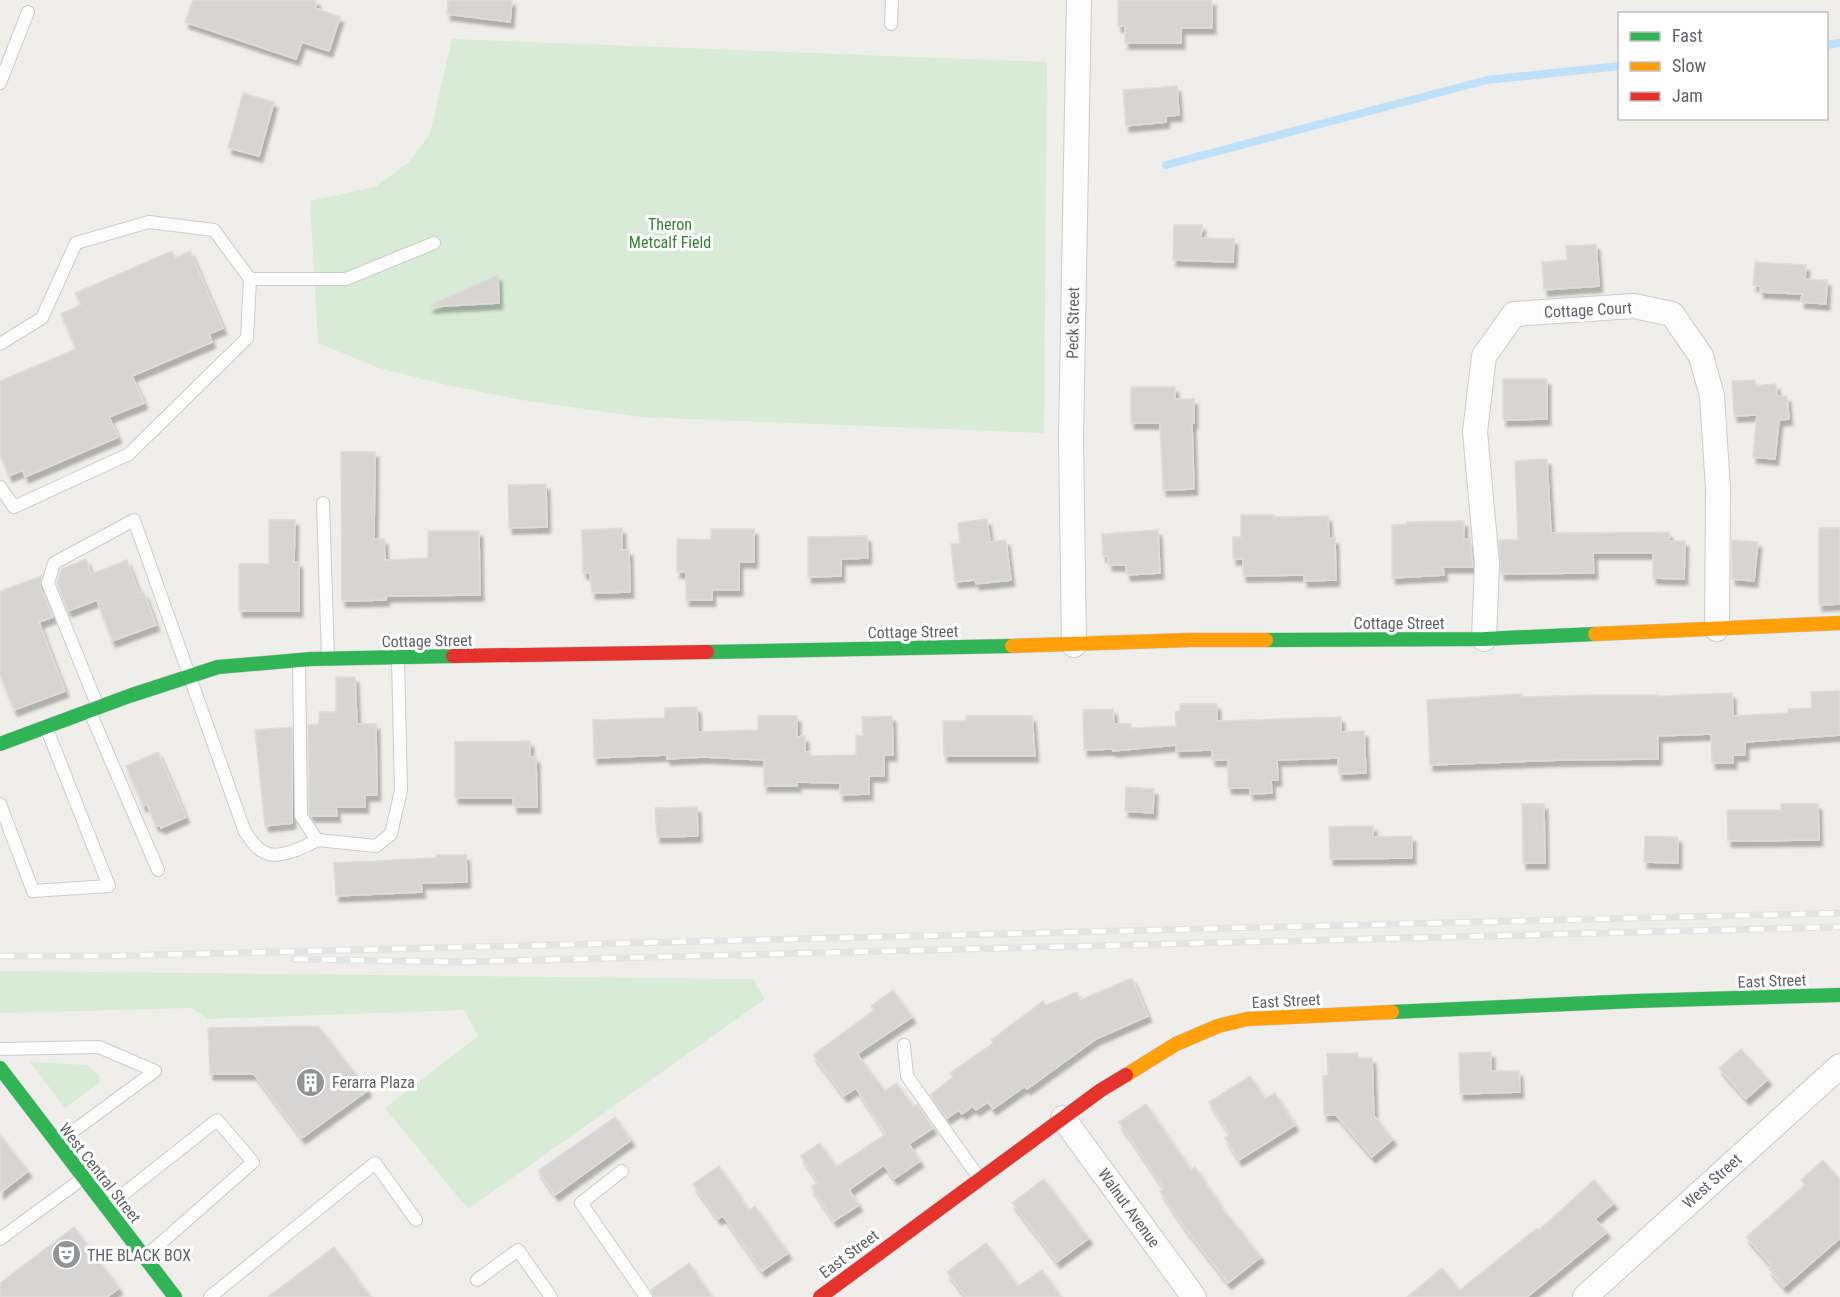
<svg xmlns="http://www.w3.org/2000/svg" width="1840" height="1297" font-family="'Roboto Condensed',sans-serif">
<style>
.green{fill:#d8ebd6}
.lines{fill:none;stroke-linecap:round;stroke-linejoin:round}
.stream{stroke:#bfe0f9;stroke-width:8}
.building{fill:#d6d5d3;stroke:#deddd9;stroke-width:1.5;filter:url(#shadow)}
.lane-casing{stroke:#cbcccc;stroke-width:14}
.street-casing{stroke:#cbcccc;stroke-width:26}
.fast-casing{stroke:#cacacb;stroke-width:15}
.slow-casing{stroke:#cacacb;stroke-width:15}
.jam-casing{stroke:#cacacb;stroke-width:15}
.lane{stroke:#fdfcfc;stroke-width:12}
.street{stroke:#fdfcfc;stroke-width:24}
.fast{stroke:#30b455;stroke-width:14}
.slow{stroke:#ff9f0a;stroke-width:14}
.jam{stroke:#e5322d;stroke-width:14}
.rail-casing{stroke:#e4e4e4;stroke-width:7}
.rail{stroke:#fff;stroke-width:4.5;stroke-dasharray:14;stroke-linecap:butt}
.labels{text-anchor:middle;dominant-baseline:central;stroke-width:6;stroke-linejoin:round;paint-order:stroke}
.park-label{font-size:16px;fill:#348238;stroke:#fff}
.street-label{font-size:16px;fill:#5f6368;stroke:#fff}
.poi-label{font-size:16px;fill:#5f6368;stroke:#fff;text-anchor:start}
</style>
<defs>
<filter id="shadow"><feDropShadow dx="3.5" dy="6" stdDeviation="1.5" flood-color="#0004"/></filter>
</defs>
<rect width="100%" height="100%" fill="#efeeea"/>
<!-- green -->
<g class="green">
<polygon points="452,39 1047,62 1044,433 641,417 522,400 447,385 379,368 318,343 310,201 375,187 409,162 430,134"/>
<polygon points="0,971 753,979 765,999 468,1209 385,1108 478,1036 464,1010 208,1019 191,1008 0,1013"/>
<polygon points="30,1062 88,1065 98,1075 100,1082 65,1108"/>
</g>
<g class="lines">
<!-- stream -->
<g class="stream">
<polyline points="1826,45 1840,43"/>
<polyline points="1166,165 1487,80 1620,66"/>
</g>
</g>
<!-- building -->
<g class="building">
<polygon points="193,0 317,0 315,8 340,17 329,51 302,42 296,59 185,22"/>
<polygon points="448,0 512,0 510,22 447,14"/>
<polygon points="1118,0 1212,0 1212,28 1181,28 1181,43 1125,43 1125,26 1118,26"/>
<polygon points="1177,86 1179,115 1166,116 1166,122 1126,126 1123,90"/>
<polygon points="243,93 274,102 259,156 228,148"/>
<polygon points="1174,225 1202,225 1201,238 1234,239 1233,262 1173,260"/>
<polygon points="1596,244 1599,286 1544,290 1542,262 1567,260 1566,246"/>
<polygon points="172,251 175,258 190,251 223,328 209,334 212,342 132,376 144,403 109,417 118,437 25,477 23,470 9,476 0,454 0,381 76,349 61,314 81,305 75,293"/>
<polygon points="1755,262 1806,265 1805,279 1827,280 1826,304 1801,302 1802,294 1760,292 1760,286 1753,285"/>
<polygon points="498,275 499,303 430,307 430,305"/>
<polygon points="1503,379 1547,379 1547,419 1503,420"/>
<polygon points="1755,380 1756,386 1776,384 1777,396 1787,396 1789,419 1779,420 1775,459 1753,457 1757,415 1734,416 1732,381"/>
<polygon points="1131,387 1175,387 1175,399 1194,399 1194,423 1192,423 1194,489 1163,490 1160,423 1131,423"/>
<polygon points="341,452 375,452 374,539 384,539 385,560 428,558 428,531 479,531 480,595 386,596 386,600 342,601"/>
<polygon points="1547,459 1551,533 1669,532 1669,541 1685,541 1684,579 1653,578 1653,553 1593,553 1594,573 1501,574 1499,540 1518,540 1515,461"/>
<polygon points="546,484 547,527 509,528 508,485"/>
<polygon points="1241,515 1275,515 1275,517 1328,516 1329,539 1335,538 1336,580 1304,581 1304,575 1243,576 1243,559 1233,559 1233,537 1241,537"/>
<polygon points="987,519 990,542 1006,540 1011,580 976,584 975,580 955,582 951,544 960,543 958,523"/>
<polygon points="269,520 295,520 294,562 299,562 299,611 239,611 239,564 269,564"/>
<polygon points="1464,521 1464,539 1470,539 1473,567 1443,567 1444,575 1392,578 1392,525 1407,524 1407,522"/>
<polygon points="622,528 622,550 629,550 630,592 592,593 590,573 583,573 582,530"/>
<polygon points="1819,528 1840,528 1840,604 1819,605"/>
<polygon points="711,529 754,529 754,562 739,562 739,590 712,590 712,600 686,600 686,572 677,572 677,539 711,540"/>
<polygon points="1158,530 1160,573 1127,575 1126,565 1109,565 1108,556 1103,556 1102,534"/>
<polygon points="867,536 868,558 841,559 841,576 808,577 808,537"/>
<polygon points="1732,540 1758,542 1754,581 1732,579"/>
<polygon points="86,559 91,574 127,560 139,593 144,592 156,625 112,641 97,600 68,611 57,583 61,569"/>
<polygon points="42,576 40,586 53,617 39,622 65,691 14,710 0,674 0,591"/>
<polygon points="336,677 355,677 357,724 376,724 377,795 365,795 365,807 336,807 337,816 311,816 309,813 308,725 319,724 319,712 336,712"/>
<polygon points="1840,691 1840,735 1745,742 1745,755 1733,755 1733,763 1712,763 1711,734 1658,736 1658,759 1562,760 1430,765 1427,700 1521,694 1521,697 1589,695 1658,695 1658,696 1732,693 1733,716 1788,713 1788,709 1812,708 1811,692"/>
<polygon points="1180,704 1217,704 1217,721 1341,717 1341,732 1364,731 1366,773 1339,774 1338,758 1277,760 1278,780 1271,780 1272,793 1250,794 1250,788 1228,788 1228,760 1212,760 1212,750 1176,751 1176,745 1113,751 1113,749 1084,750 1083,710 1113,709 1114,724 1131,724 1131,728 1176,726 1175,712 1180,711"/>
<polygon points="697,707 698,732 758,730 758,716 797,716 797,737 805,736 805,752 810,752 810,756 856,755 856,735 863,736 862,717 892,716 893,755 884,755 884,776 869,776 869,794 840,795 840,783 797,782 797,786 764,786 764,760 703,757 667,759 667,755 594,758 593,720 665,718 665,708"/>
<polygon points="966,716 1032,716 1035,756 944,756 943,721 966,721"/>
<polygon points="292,727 292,823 265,826 255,730"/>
<polygon points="530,741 530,757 536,757 537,807 514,807 513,798 455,798 455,742"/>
<polygon points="158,752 186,817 161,828 160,825 156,826 147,804 143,806 126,766"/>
<polygon points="1126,787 1154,789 1153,813 1125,811"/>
<polygon points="1522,804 1544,804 1545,863 1523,863"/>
<polygon points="1781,804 1818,804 1819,840 1728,841 1727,810 1781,810"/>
<polygon points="697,807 698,836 657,837 655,808"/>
<polygon points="1373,826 1373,837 1412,836 1412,858 1330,859 1329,827"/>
<polygon points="1645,836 1678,837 1678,863 1644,862"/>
<polygon points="436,855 466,855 467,882 421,883 422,892 336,896 334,863 436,858"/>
<polygon points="1132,978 1148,1016 1096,1039 1027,1089 1025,1086 993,1109 988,1102 976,1110 973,1106 962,1114 959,1110 947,1118 930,1095 953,1077 950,1073 993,1043 991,1040 1043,1001 1046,1005 1077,992 1080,1000"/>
<polygon points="893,990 912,1017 857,1054 885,1091 897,1083 913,1107 917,1104 933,1128 909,1144 920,1161 894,1179 884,1165 849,1190 859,1205 834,1221 811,1187 818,1182 801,1156 820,1143 836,1167 886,1134 856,1088 844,1096 813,1055 874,1010 871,1006"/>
<polygon points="318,1026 368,1090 302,1138 254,1074 210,1074 208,1028"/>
<polygon points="1741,1049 1768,1079 1746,1099 1719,1068"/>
<polygon points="1491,1052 1491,1071 1519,1071 1520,1092 1460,1094 1459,1053"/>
<polygon points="1358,1053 1358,1058 1372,1058 1374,1116 1393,1139 1372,1157 1336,1115 1324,1115 1323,1076 1328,1075 1327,1054"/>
<polygon points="1250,1076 1265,1099 1275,1093 1295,1125 1239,1160 1225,1138 1230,1134 1209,1102"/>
<polygon points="1146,1104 1191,1170 1195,1167 1223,1209 1261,1257 1228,1283 1182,1224 1160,1191 1164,1188 1119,1122"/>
<polygon points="615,1117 631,1140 555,1195 538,1171"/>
<polygon points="0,1135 28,1171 0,1193"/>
<polygon points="1823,1160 1840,1179 1840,1238 1784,1287 1769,1269 1772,1266 1746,1237 1805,1185 1801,1180"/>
<polygon points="719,1166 749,1210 755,1206 788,1253 762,1271 723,1216 718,1219 693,1184"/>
<polygon points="1044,1179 1089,1238 1057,1262 1012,1203"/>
<polygon points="1594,1180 1614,1203 1595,1219 1607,1232 1527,1297 1407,1297 1442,1268 1460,1290 1537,1228 1539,1230"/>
<polygon points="74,1227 119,1288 107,1297 0,1297 0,1283"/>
<polygon points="986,1243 1018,1286 1042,1270 1061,1297 966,1297 947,1272"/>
<polygon points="334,1247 371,1297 268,1297"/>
<polygon points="689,1263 712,1297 654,1297 651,1290"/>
</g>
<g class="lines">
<defs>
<g id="lane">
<polyline points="891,24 892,0"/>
<polyline points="0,83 28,12"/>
<polyline points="0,344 42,318 76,243 149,222 214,230 250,279"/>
<polyline points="0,487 14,507 129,454 247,338 250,279 346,279 434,243"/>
<polyline points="323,503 328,658"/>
<polyline points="299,661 301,816 317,840 376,846 391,834 401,790 398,659"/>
<path d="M98,707L48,583L54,563L134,520L245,832C251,840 257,850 266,853C280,859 305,847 317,840"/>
<polyline points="90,712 158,870"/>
<polyline points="0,804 33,891 109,886 46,727"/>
<polyline points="904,1045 907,1076 979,1178"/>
<polyline points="0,1049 99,1047 155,1071 57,1143"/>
<polyline points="622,1171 581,1203 646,1297"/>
<polyline points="107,1207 217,1120 253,1162 145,1257"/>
<polyline points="0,1239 82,1179"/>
<polyline points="477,1280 518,1250 551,1297"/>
<polyline points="210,1297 375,1163 416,1220"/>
</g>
<g id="street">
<polyline points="1484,639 1487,564 1475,432 1484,356 1514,314 1634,306 1672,314 1701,356 1712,396 1718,489 1717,629"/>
<polyline points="1074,645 1071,438 1079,0"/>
<polyline points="1063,1118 1194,1297"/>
<polyline points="1585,1297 1840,1066"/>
</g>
<g id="fast">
<polyline points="1266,640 1484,639 1595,634"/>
<polyline points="707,652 1012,646"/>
<polyline points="0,744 129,696 218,667 311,659 453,656"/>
<polyline points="1392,1012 1635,1001 1840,995"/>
<polyline points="0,1068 175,1297"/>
</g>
<g id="slow">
<polyline points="1595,634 1840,623"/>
<polyline points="1012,646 1191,640 1266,640"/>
<polyline points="1126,1075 1176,1044 1218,1026 1247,1019 1392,1012"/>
</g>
<g id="jam">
<polyline points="453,656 707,652"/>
<polyline points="820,1297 1101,1090 1126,1075"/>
</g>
</defs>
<!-- lane casing -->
<use href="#lane" class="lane-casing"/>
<!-- street casing -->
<use href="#street" class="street-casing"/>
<!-- fast casing -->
<use href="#fast" class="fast-casing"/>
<!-- slow casing -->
<use href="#slow" class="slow-casing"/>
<!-- jam casing -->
<use href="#jam" class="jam-casing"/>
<!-- lane -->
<use href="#lane" class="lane"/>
<!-- street -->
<use href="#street" class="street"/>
<!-- fast -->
<use href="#fast" class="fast"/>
<!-- slow -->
<use href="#slow" class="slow"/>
<!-- jam -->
<use href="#jam" class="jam"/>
<defs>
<g id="rail">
<polyline points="0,956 108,956 1840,913"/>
<polyline points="294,959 455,962 1840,927"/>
</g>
</defs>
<!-- rail casing -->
<use href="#rail" class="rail-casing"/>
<!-- rail -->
<use href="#rail" class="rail"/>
</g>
<!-- icons -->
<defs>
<symbol id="building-disc" viewBox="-11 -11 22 22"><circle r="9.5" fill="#919496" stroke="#fff"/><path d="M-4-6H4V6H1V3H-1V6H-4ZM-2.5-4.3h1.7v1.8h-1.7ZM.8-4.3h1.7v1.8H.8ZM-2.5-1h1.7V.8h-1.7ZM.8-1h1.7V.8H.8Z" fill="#fff"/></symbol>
<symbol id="theatre-disc" viewBox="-11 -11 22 22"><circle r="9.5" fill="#919496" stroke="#fff"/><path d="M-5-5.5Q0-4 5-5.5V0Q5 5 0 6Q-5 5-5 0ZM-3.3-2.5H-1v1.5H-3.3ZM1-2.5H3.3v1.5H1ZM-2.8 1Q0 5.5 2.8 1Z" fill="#fff"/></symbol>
</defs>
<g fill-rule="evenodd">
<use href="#building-disc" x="294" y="1066" width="33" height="33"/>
<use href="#theatre-disc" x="50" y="1238" width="33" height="33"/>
</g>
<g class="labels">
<!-- park labels -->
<g class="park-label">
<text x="670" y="224">Theron<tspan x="670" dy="18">Metcalf Field</tspan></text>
</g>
<!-- street labels -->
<g class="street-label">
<text transform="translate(1588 310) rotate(-3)">Cottage Court</text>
<text transform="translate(1073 323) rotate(-89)">Peck Street</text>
<text x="1399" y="623">Cottage Street</text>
<text transform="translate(913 632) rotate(-1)">Cottage Street</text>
<text transform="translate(427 641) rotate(-1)">Cottage Street</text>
<text transform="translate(1772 981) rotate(-2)">East Street</text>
<text transform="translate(1286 1001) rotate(-3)">East Street</text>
<text transform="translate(100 1173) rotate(52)">West Central Street</text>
<text transform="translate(1712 1181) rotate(-42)">West Street</text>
<text transform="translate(1129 1208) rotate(54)">Walnut Avenue</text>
<text transform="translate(849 1254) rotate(-37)">East Street</text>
</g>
<!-- poi labels -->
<g class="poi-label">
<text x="332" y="1082">Ferarra Plaza</text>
<text x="87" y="1255">THE BLACK BOX</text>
</g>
</g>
<!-- legend -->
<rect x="1618" y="12" width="210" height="108" fill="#ffffff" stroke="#bfc1c3" stroke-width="1.5"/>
<rect x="1630" y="32" width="30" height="9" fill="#30b455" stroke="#bfc1c3" stroke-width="1.5"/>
<text x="1672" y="42" font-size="18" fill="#5f6368">Fast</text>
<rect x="1630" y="62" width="30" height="9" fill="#ff9f0a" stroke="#bfc1c3" stroke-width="1.5"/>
<text x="1672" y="72" font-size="18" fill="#5f6368">Slow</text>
<rect x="1630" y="92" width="30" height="9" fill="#e5322d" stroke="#bfc1c3" stroke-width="1.5"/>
<text x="1672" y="102" font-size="18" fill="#5f6368">Jam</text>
</svg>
